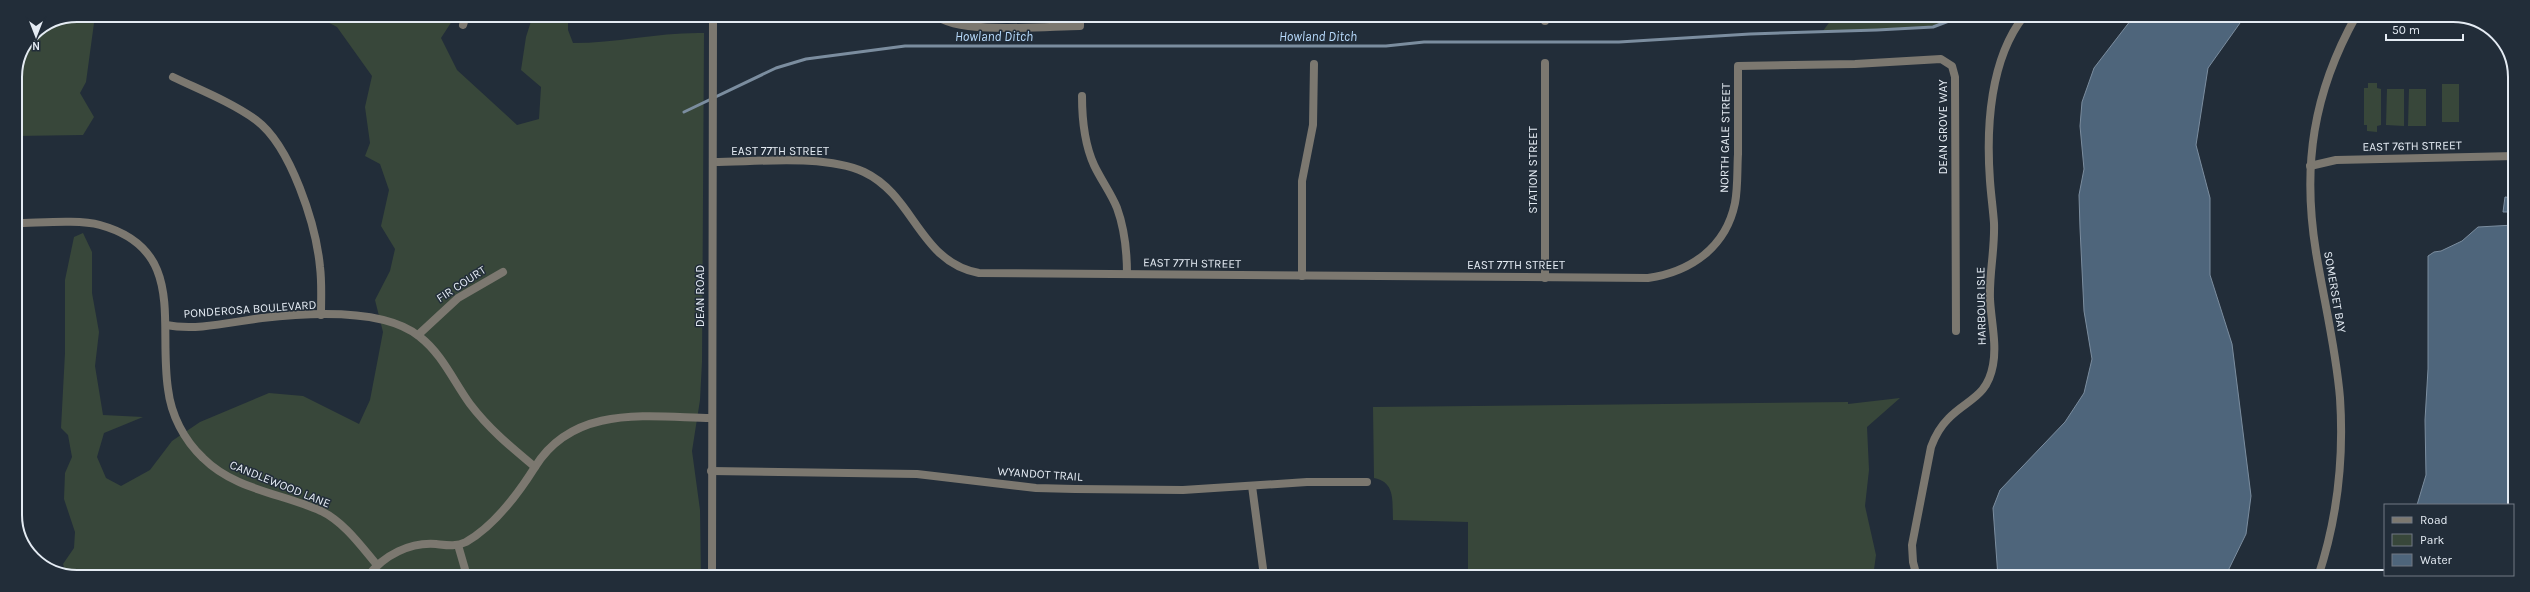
<svg xmlns="http://www.w3.org/2000/svg" width="2530" height="592" font-family="Karla,sans-serif">
<style>
.green{fill:#38473a}
.water{fill:#4e657b;stroke:#7b8d9f}
.lines{fill:none;stroke-linecap:round;stroke-linejoin:round}
.stream{stroke:#7b8d9f;stroke-width:3}
.minor{stroke:#7c7870;stroke-width:8}
.tertiary{stroke:#7c7870;stroke-width:8}
.labels{text-anchor:middle;dominant-baseline:central;stroke-width:3;stroke-linejoin:round;paint-order:stroke}
.street-label{font-size:12px;fill:#e4ebf3;stroke:#222d39}
.water-label{font-size:13px;font-style:italic;fill:#b9dcfe;stroke:#222d39}
.rim{fill:none;stroke:#e4ebf3;stroke-width:2}
</style>
<rect width="100%" height="100%" fill="#222d39"/>
<!-- green -->
<g class="green">
<polygon points="77,15 99,15 94,23 86,82 80,93 94,117 83,135 15,136 15,77 33,33"/>
<path d="M314,15H456L441,38L457,70L517,125L539,119L541,87L521,70L526,37L533,15H568V30L573,43C617,43 660,32 704,33L702,362L700,400L692,451L700,510L701,576H67L63,564L74,548L75,532L64,499L65,473L72,457L68,435L61,428L65,353V280L74,237L83,233L92,252V293L99,332L95,366L103,415L143,417L104,433L97,457L106,478L121,486L150,470L172,441L200,422L269,393L303,396L359,424L370,400L383,332L375,300L390,271L395,249L381,226L389,190L380,164L365,156L370,143L365,107L372,76L337,27Z"/>
<polygon points="1834,16 1962,16 1933,27 1823,31"/>
<polygon points="2368,83 2377,83 2377,88 2381,89 2381,125 2377,126 2377,132 2367,131 2367,125 2364,125 2364,88 2368,88"/>
<rect x="2442" y="84" width="17" height="38"/>
<polygon points="2387,89 2404,89 2404,126 2386,125"/>
<polygon points="2409,89 2426,89 2426,126 2408,126"/>
<path d="M1900,398L1867,427L1869,470L1865,506L1876,555L1873,577L1468,576V522L1393,520C1392,502 1396,482 1374,478L1373,407L1848,402V404Z"/>
</g>
<!-- water -->
<g class="water">
<polygon points="2134,16 2245,16 2208,68 2196,145 2210,198 2210,275 2232,344 2251,496 2246,534 2225,577 1998,577 1993,508 2000,490 2065,422 2084,393 2092,359 2084,311 2080,228 2079,195 2084,169 2080,126 2082,102 2094,68"/>
<polygon points="2505,197 2515,198 2515,212 2503,212"/>
<polygon points="2514,225 2514,527 2513,529 2513,505 2417,505 2426,475 2425,420 2428,369 2428,256 2434,252 2441,251 2462,241 2478,227"/>
<polygon points="2394,575 2459,575 2453,577 2394,577"/>
</g>
<g class="lines">
<!-- stream -->
<polyline class="stream" points="684,112 776,68 806,59 905,46 1386,46 1424,42 1619,42 1750,34 1877,30 1933,27 1962,16"/>
<!-- minor -->
<g class="minor">
<path d="M936,15C957,35 1049,26 1080,26V16"/>
<polyline points="1545,21 1545,16"/>
<polyline points="463,25 466,15"/>
<path d="M173,77C200,90 231,102 256,120C291,146 316,225 320,267C322,283 321,299 321,315"/>
<path d="M1082,96C1082,119 1084,143 1094,165C1101,180 1111,193 1117,208C1125,230 1127,251 1127,274"/>
<path d="M713,162C756,162 825,154 864,172C915,196 919,262 979,273L1648,278C1691,272 1726,247 1735,203C1738,187 1737,170 1738,154C1738,125 1738,95 1738,66L1855,64L1941,59L1952,66L1955,77L1956,331"/>
<polyline points="2310,166 2336,160 2515,156"/>
<path d="M15,223C38,223 79,219 100,225C187,249 158,323 168,389C171,415 184,440 203,458C235,490 281,493 321,511C344,522 361,546 377,565"/>
<polyline points="1302,276 1302,181 1313,125 1314,64"/>
<polyline points="1545,278 1545,63"/>
<path d="M166,325C197,331 231,322 262,318C306,313 384,307 420,337C442,354 454,382 470,404C489,429 511,447 535,467"/>
<polyline points="418,335 458,298 503,272"/>
<polyline points="711,471 917,474 1036,488 1075,489 1183,490 1307,482 1367,482"/>
<polyline points="1252,486 1264,576"/>
<polyline points="458,545 467,576"/>
<path d="M368,576C384,555 410,542 436,544C446,545 456,547 466,542C494,526 518,494 535,467C574,404 648,417 711,418"/>
<path d="M1917,577L1913,562L1912,545L1931,447C1935,436 1940,427 1948,419C1967,399 1987,398 1993,365C1997,344 1991,320 1990,299C1989,274 1995,249 1994,223C1993,209 1991,195 1990,181C1986,127 1990,59 2024,16"/>
<path d="M2318,577C2337,520 2344,459 2340,398C2336,349 2324,301 2316,252C2302,166 2313,93 2356,16"/>
</g>
<!-- tertiary -->
<polyline class="tertiary" points="712,576 713,15"/>
</g>
<g class="labels">
<!-- street labels -->
<g class="street-label">
<text transform="translate(1943 127) rotate(-90)">DEAN GROVE WAY</text>
<text transform="translate(1725 138) rotate(-89)">NORTH GALE STREET</text>
<text transform="translate(2412 146) rotate(-1)">EAST 76TH STREET</text>
<text x="780" y="151">EAST 77TH STREET</text>
<text transform="translate(1533 170) rotate(-90)">STATION STREET</text>
<text transform="translate(1192 263) rotate(1)">EAST 77TH STREET</text>
<text x="1516" y="265">EAST 77TH STREET</text>
<text transform="translate(461 284) rotate(-33)">FIR COURT</text>
<text transform="translate(2335 292) rotate(80)">SOMERSET BAY</text>
<text transform="translate(700 296) rotate(-90)">DEAN ROAD</text>
<text transform="translate(1981 306) rotate(-91)">HARBOUR ISLE</text>
<text transform="translate(250 309) rotate(-4)">PONDEROSA BOULEVARD</text>
<text transform="translate(1040 474) rotate(4)">WYANDOT TRAIL</text>
<text transform="translate(280 484) rotate(22)">CANDLEWOOD LANE</text>
</g>
<!-- water labels -->
<g class="water-label">
<text x="994" y="36">Howland Ditch</text>
<text x="1318" y="36">Howland Ditch</text>
</g>
</g>
<!-- crop -->
<path d="M0 0H2530V592H0ZM77 22H2453A55 55 0 0 1 2508 77V515A55 55 0 0 1 2453 570H77A55 55 0 0 1 22 515V77A55 55 0 0 1 77 22Z" fill="#222d39" fill-rule="evenodd"/>
<path class="rim" d="M77 22H2453A55 55 0 0 1 2508 77V515A55 55 0 0 1 2453 570H77A55 55 0 0 1 22 515V77A55 55 0 0 1 77 22Z"/>
<!-- legend -->
<rect x="2384" y="504" width="130" height="72" fill="#222d39" stroke="#707983"/>
<rect x="2392" y="517" width="20" height="6" fill="#7c7870" stroke="#707983"/>
<text x="2420" y="524" font-size="12" fill="#e4ebf3">Road</text>
<rect x="2392" y="534" width="20" height="12" fill="#38473a" stroke="#707983"/>
<text x="2420" y="544" font-size="12" fill="#e4ebf3">Park</text>
<rect x="2392" y="554" width="20" height="12" fill="#4e657b" stroke="#707983"/>
<text x="2420" y="564" font-size="12" fill="#e4ebf3">Water</text>
<!-- north arrow -->
<g transform="translate(36 36) rotate(180)" stroke="#222d39" stroke-width="3" paint-order="stroke">
<path d="M0-3L7 15L0 10L-7 15Z" fill="#e4ebf3"/>
<text y="-6" font-size="11" font-weight="bold" text-anchor="middle" fill="#e4ebf3">N</text>
</g>
<!-- scale -->
<path d="M2386 34v6h77v-6" fill="none" stroke="#e4ebf3" stroke-width="2"/>
<text x="2392" y="34" font-size="12" fill="#e4ebf3" stroke="#222d39" stroke-width="3" paint-order="stroke">50 m</text>
</svg>
